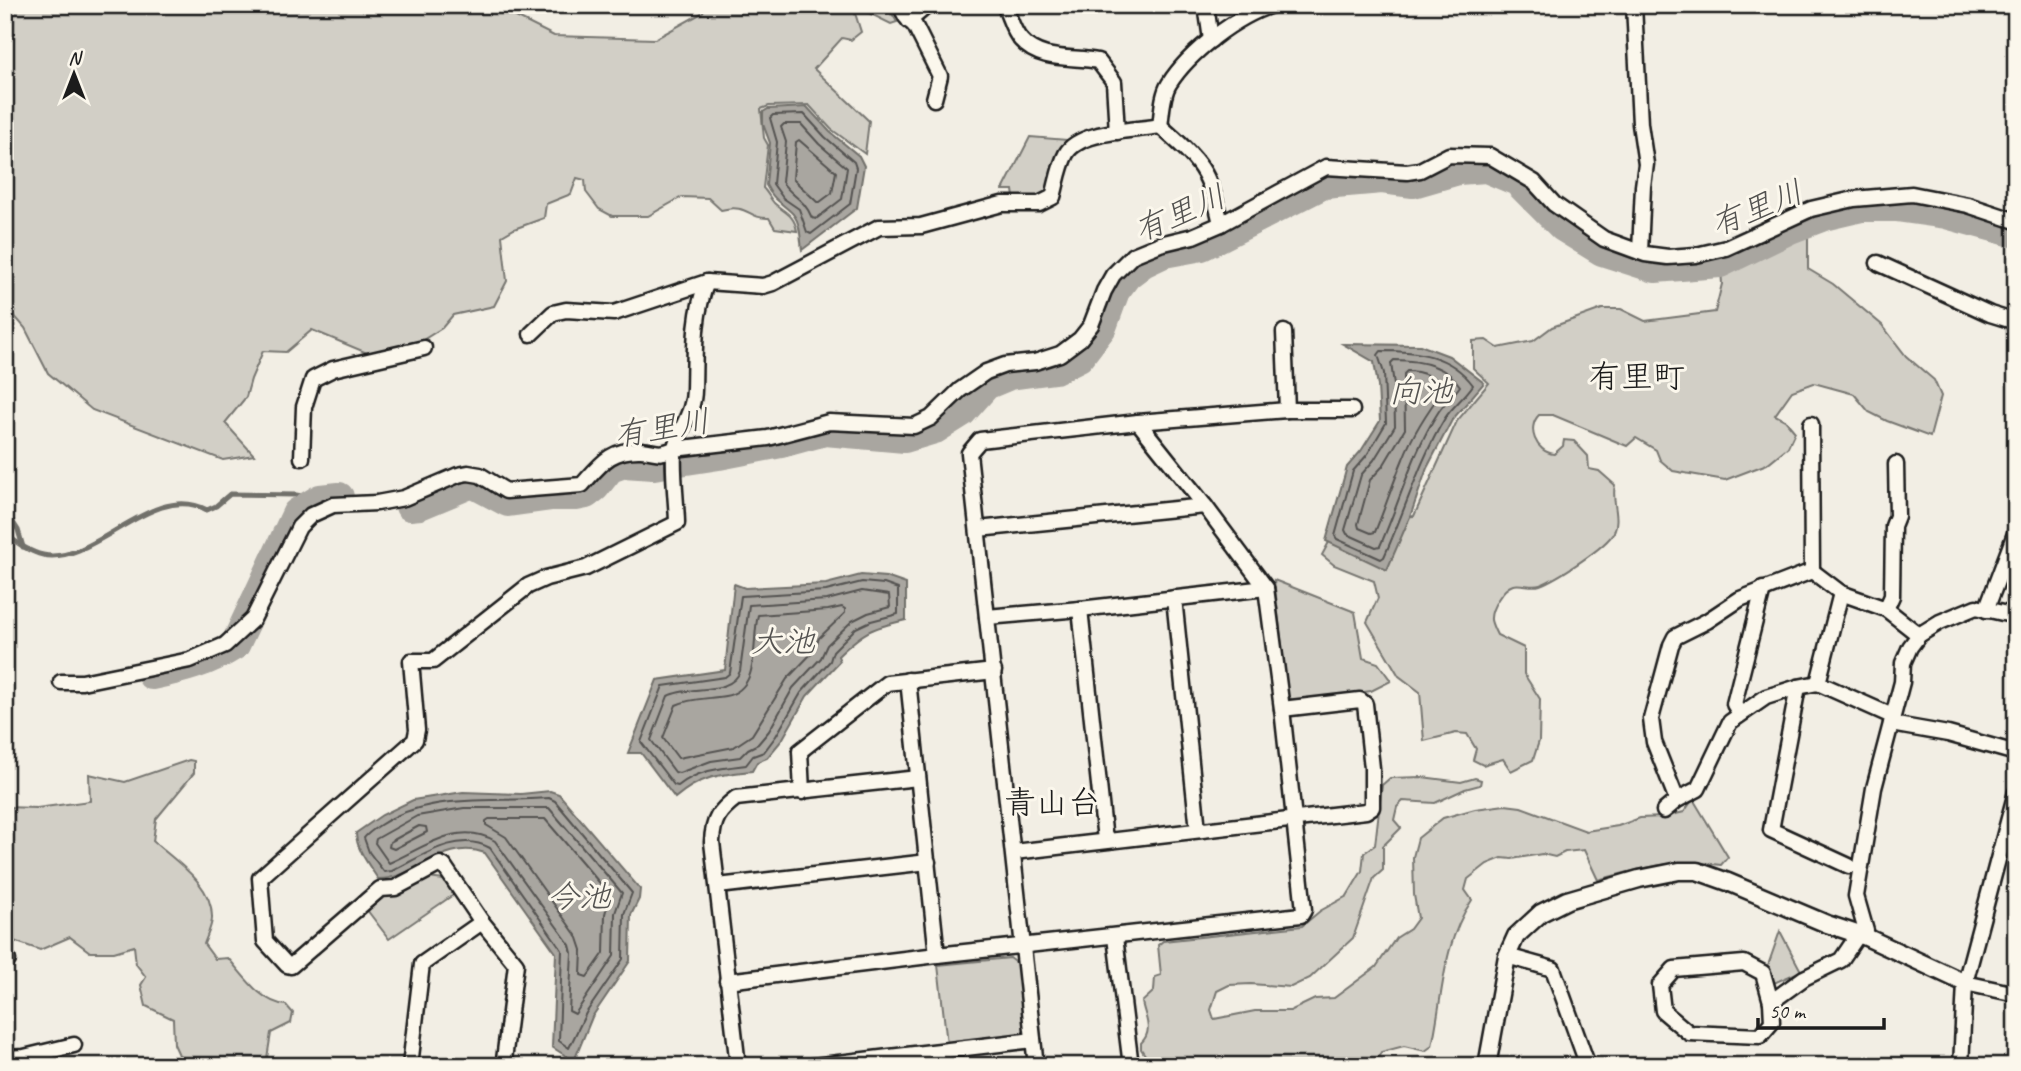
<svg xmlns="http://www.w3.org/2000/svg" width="2021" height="1071" font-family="Caveat,'Klee One',sans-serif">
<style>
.green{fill:#d2cfc6;stroke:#777671;stroke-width:2}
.water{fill:#a9a6a0;stroke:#716f6b;stroke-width:2}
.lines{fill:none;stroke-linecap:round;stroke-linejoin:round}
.shore{stroke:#545351;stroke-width:2}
.stream{stroke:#716f6b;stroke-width:5}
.river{stroke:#a9a6a0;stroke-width:30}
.minor-casing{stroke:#1c1c1c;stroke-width:19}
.tertiary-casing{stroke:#1c1c1c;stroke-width:21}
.minor{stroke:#fbf7ec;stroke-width:14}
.tertiary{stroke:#fbf7ec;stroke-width:16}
.labels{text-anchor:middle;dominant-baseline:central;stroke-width:6;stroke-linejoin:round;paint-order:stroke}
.water-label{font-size:32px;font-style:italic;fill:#545351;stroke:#fbf7ec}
.neighbourhood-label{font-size:32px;fill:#1c1c1c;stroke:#fbf7ec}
</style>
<rect width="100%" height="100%" fill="#f2eee4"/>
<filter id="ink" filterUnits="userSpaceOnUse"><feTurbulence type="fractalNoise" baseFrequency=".0143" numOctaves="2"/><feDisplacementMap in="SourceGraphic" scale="14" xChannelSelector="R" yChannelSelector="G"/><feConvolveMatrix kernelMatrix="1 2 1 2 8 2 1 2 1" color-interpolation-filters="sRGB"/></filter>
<g filter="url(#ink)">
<!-- green -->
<g class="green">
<path d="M5,5H473L512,15L554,36L655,39L702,13L707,5H887L897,22L891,24L863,10L855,13L861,32L851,40L842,38L814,69L869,121L865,154L831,129L809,105L769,106L761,109L764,138L768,145L763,188C767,192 770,198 774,203C785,213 794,214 797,231L775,228L769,218C747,219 749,203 721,210L708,198L682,197L648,216H612L599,209L586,192L585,180L577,178L571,194L546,204L544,218L514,229L502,236L507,281L494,306L453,315L442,328L418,343L367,353L312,330L286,352L263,351L251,379L246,397L225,423L254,455L223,460L92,410L48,373L25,328L5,305Z"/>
<polygon points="1030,137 1068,140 1059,150 1051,185 1045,192 1038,197 1014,197 1013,190 1003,190"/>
<path d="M1802,231L1808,235V269L1833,284L1882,325L1906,356L1934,380L1941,396L1930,437L1887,421L1869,412L1854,394L1814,383L1792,391L1775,415L1785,420L1795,432L1788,447L1767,464L1725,480L1673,471L1660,460L1656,450L1636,438L1627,446L1553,415H1539C1526,428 1536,452 1554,454L1563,446L1564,440L1574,441L1588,456L1589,469L1599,471L1615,485C1611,501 1621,517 1614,532C1607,547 1556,579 1540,585C1532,588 1522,583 1513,585C1503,588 1490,609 1491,620C1492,625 1495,631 1497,635L1524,648V674L1540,699L1539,741L1533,760L1511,771L1503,759L1483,765L1473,760L1476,749L1467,734L1456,733L1424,741L1420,692L1399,676L1367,622L1378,598L1374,581L1334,565L1322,555L1329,542L1400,517L1414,516L1457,421L1489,383L1473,368V341L1486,340L1498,348L1533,341L1552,327L1602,309H1621L1645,321L1715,312L1722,284L1721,269L1746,261Z"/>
<polygon points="1274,580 1355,612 1363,658 1378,663 1391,681 1371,691 1294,702 1288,696"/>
<path d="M189,760L194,761V773L156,819L153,841C176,862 213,884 212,918C212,926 207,936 204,944L215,959L228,958C244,976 261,1003 286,1005L293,1013L291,1023L271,1033L267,1058L277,1066H184L174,1044L173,1019L146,1006L141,985L146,977L136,964L134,946L114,952H90L70,937L40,950L5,938V807L37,808L90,801L89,774L125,782Z"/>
<path d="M1422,777L1461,782L1475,778L1481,780L1480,785L1465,789L1435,803L1403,801L1397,807L1394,820L1401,828L1383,846V870L1374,878L1353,938L1310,978L1291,987L1251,984L1229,985L1217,991L1211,1010L1214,1019L1255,1011H1290L1315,999L1334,998L1376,967L1396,938L1410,929L1418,918L1414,895L1413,857L1418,838L1443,818L1475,809L1505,805L1521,807L1586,831L1618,826L1640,818L1663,817L1684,812L1693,799L1728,857L1721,865C1675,858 1642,868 1598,880L1584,850L1565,852L1555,857L1542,854L1512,859L1502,858L1487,864L1468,879L1465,890L1472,900C1442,944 1443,996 1432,1046L1425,1051L1404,1046L1381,1052L1374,1066H1144L1147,1058L1141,1049V1043C1154,1030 1145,1018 1142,1002L1154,991L1155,977L1161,975L1158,945L1163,941L1302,926L1320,911L1347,896L1362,871L1364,853L1375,845L1382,785L1390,778Z"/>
<polygon points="428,878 444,880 453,895 389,939 367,910 384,897 398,896"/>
<polygon points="1780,931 1801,971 1774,983 1766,971"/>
<polygon points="1010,958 1018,964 1025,1030 1017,1037 947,1044 938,965"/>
</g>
<!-- water -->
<g class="water">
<path d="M807,107L830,132L859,156L864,166L857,208L802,250C800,237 801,220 790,211C780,202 772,198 766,185L770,143L763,124V112L768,109Z"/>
<polygon points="1343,344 1420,345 1449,356 1484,383 1452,420 1427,468 1410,517 1387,570 1326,541 1347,467 1361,451 1380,421 1378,386 1374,362"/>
<path d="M861,575L886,577L906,584V620C871,628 864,631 838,656L840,661L807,696L782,740L767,758L757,762L752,771C718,775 701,776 675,798L641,753H628L657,680L725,670L734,584L745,588L826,584Z"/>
<path d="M550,791L559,794L640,889L639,899L631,915L630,961L592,1017L574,1061L552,1047L556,953L485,853C444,838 416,879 378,879C369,865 356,849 356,833L382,815L413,800L463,792L521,794Z"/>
</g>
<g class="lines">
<!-- shore -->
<g class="shore">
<polygon points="804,114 825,137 854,162 856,168 850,204 811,234 807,232 799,209 783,198 773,184 777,142 770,118 773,115"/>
<path d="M784,124H801L819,144L847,168L842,199L816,219L812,218C803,197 793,198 782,182L786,142L781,127Z"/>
<polygon points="799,140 836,172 832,193 820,202 817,202 793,179 796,142"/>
<path d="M1381,351C1416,351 1450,354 1473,385C1465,397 1453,406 1445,418C1419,461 1405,511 1384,557L1381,559L1337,539L1335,536L1353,471L1367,455L1386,423L1384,373L1378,355Z"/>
<path d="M1394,360C1418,360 1446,365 1460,386C1454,395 1445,402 1439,411C1412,452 1400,502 1380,546L1376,547L1347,534L1345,530L1361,475L1374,460L1395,426L1394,385L1391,363Z"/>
<path d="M1407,371C1420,371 1438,377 1445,388C1428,410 1413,433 1403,459C1393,483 1385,508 1375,532L1371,533L1359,528L1358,524L1370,480L1383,466L1405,429L1404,374Z"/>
<path d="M862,582L884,584L898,589V614L871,621L856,628L833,651L830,661L801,693L776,736L764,752L753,756L746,765C721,768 698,770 678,786L674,785L641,742L663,686L725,677L730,673L741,596L826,591Z"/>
<path d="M862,591L889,595L890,607L868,613L852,621L827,645L821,658L793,688L769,731L758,744L748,749L740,757L711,761L679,773L675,772L651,740L668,696C688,685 732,696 740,671L749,605L827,600Z"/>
<path d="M842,607L845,609V613L819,638L812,653L787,679L752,735L734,747L678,758L663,738L676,705C690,698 709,699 725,696C762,690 751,641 758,615L828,610Z"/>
<path d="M549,798L555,801L632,893L624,914L623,959L586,1013L569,1048L559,1041L562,950L490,848C457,830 421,857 392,871L384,872L369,852L364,838C368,833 374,829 380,825C430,792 492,803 549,798Z"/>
<path d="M464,808H549L622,893L615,913L614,956L575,1014L569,1011L572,953L570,945L495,841C458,819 422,849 389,863L375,843L376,839L417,816Z"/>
<polygon points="489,819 545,819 610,895 605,914 604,953 587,977 581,975 582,950 578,938 506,837 486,825 486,821"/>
<polygon points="419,826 426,827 427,832 394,849 389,847 390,842"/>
</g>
<!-- stream -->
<g class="stream">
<polyline points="5,510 18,530 23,547"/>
<path d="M5,534C16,542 29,552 43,555C94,566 153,480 207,510L216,506L230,494L296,495L320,499"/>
</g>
<!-- river -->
<g class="river">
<polyline points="410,506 420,505 470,484 476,485 508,502 552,496 576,496 586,494 595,487 610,468 624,463 654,465 719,455 781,443 825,431 905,438 935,429 962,412 986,385 1010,375 1055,369 1079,357 1102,327 1115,291 1127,275 1143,263 1164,253 1202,246 1324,184 1382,179 1413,183 1458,170 1486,168 1517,181 1563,227 1602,251 1655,268 1720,263 1790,229 1824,216 1862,207 1896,207 1946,214 2016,233"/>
<path d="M152,675C182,669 208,662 235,645L297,513L320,499L339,497"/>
</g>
<defs>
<g id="minor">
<polyline points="900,5 906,17 915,26 940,76 934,99"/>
<path d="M1004,5C1009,15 1013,32 1021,40C1040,62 1073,56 1098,61L1114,82L1117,132"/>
<polyline points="1206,5 1211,40"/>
<polyline points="1634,5 1640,124 1646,164 1643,186 1640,252"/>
<polyline points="909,21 928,5"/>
<path d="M1160,126C1200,161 1210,171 1221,224"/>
<polyline points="1878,263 1990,314 2016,322"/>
<polyline points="1284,332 1287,410"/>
<path d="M531,334L553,313L566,310L614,313L707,282L763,286L773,283L879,227L921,226L1002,204H1039L1053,197C1057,183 1059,167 1066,154C1079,130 1136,131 1160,126C1162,113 1162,95 1169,84C1189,52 1237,16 1272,5"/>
<polyline points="1811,424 1812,571"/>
<polyline points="302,458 304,407 313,379 333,369 424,348"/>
<polyline points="978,529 1205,506"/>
<polyline points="1174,598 1198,830"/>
<polyline points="1080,609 1105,840"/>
<polyline points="1886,609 1892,596 1893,526 1897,516 1896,464"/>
<polyline points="1986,610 2016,531"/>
<polyline points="987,617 1080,609 1266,588"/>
<polyline points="908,680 937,955"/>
<path d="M61,682H82L190,660L225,645L253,619L299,527L311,515L333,505L377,503L404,498L458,475L468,473L480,475L506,491L582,485C601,464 610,449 641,450C658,451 656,456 674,449L768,438L829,422L914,426L931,418L960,390L986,372L1005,365L1035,362L1060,354L1080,339L1091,325L1104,291L1113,275L1133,255L1160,244L1193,236L1221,224L1326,167L1407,172L1420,170L1449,155L1490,156L1534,182L1554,204L1604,239L1645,254L1668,257L1696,255L1726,248L1811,209L1854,199L1912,194L1968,205L2016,221"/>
<polyline points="1818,683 1841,593"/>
<polyline points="1798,687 1771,830 1849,866"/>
<polyline points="1740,714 1734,704 1763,589"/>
<polyline points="1891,724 1948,734 2016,753"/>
<polyline points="802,792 800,751 887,683 994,671"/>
<polyline points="1677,800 1654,742 1651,719 1671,645 1675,637 1707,621 1740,599 1812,571 1841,593 1886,609 1919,635"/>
<polyline points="1664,811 1677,800 1698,789 1730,722 1766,697 1798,687 1818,683 1892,716"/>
<polyline points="1014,852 1366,811 1372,807 1372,768 1365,704 1360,700 1282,709"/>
<polyline points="718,886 928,862"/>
<polyline points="1115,937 1131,1066"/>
<polyline points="1866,937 1866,931 1856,896 1874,788 1902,682 1903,663 1910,647 1919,635 1940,622 1976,607 2016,616"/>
<polyline points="1507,956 1553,969 1588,1066"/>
<polyline points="5,960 8,960"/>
<polygon points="1744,963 1763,973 1771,1002 1772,1022 1760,1036 1689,1033 1663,1011 1660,985 1674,969"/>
<polyline points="727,981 937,955 1301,915 1304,910 1282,709 1266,588 1205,506 1138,422"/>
<polyline points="1965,983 2016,994"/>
<polyline points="1771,1002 1804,978 1841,960 1858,935"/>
<polyline points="5,1058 24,1057 74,1045"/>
<polyline points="410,1066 422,964 482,922"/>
<path d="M510,1066L504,1060L516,964L482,922L444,866L440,864L395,888L380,889L291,966L287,965L265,941L260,878L415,740L417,730L411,661H433L528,586L546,578L586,568L677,523C677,507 671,460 675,447C680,428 694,411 694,390C695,355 693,315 707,282"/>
<path d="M738,1066L712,842C713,819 719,811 736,798L918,778"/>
<polyline points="813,1066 1033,1040"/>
<polyline points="1036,1066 969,453 980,440 1138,422 1287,410 1352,410"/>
<polyline points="1961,1066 1965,983 2016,792"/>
</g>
<polyline id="tertiary" points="1487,1066 1507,956 1516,936 1541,913 1567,900 1639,879 1679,871 1697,871 1728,882 1827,924 1866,937 1965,983"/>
</defs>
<!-- minor casing -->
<use href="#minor" class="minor-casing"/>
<!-- tertiary casing -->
<use href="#tertiary" class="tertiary-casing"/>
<!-- minor -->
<use href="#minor" class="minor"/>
<!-- tertiary -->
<use href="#tertiary" class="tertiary"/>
</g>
</g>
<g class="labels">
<!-- water labels -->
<g class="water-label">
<text transform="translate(1757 208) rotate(-22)">有里川</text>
<text transform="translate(1180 213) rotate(-23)">有里川</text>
<text x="1421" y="391">向池</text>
<text transform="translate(662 428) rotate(-9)">有里川</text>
<text x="783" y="641">大池</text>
<text x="579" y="896">今池</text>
</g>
<!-- neighbourhood labels -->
<g class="neighbourhood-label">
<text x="1637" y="376">有里町</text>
<text x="1052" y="802">青山台</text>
</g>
</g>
<!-- margin -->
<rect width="2021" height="1071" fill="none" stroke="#fbf7ec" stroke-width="28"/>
<rect x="14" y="14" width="1993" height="1043" fill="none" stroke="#1c1c1c" stroke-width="2.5" filter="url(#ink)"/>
<!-- north arrow -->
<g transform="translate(74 74)" stroke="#fbf7ec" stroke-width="5" paint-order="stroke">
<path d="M0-5L12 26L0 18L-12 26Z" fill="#1c1c1c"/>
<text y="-10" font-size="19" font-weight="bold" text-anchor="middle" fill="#1c1c1c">N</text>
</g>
<!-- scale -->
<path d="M1758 1018v10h126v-10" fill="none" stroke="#1c1c1c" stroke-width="3.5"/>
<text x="1769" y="1018" font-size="21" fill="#1c1c1c" stroke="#fbf7ec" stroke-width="5" paint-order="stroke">50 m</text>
</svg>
